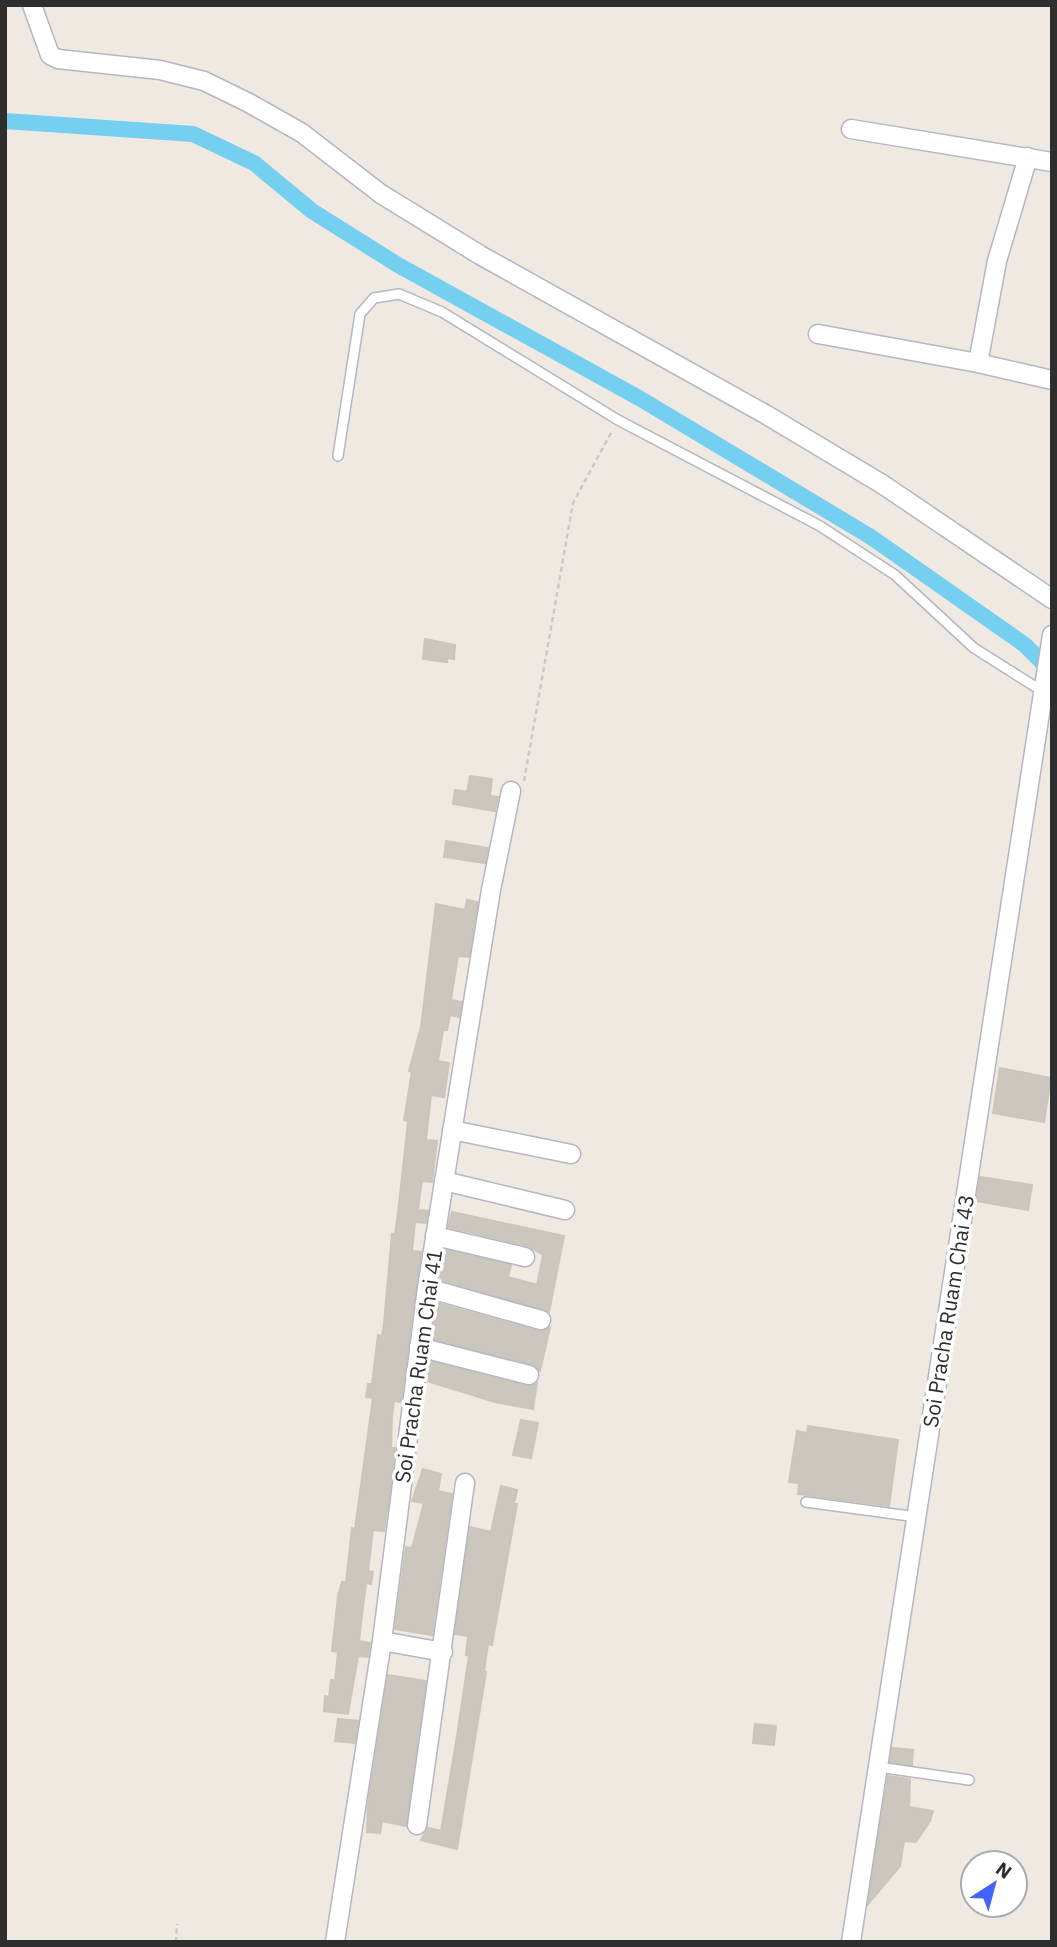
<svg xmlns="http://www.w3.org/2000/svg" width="1057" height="1947" font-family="'IBM Plex Sans',sans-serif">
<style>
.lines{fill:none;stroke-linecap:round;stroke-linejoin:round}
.canal{stroke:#75cff0;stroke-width:16}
.building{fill:#cbc7bf;stroke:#cbc5ba;stroke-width:2}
.lane-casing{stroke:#b4b7c1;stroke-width:12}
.street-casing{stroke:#b4b7c1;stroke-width:21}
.path{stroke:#c9c9c9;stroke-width:2.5;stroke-dasharray:5 3.5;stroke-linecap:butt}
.lane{stroke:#fff;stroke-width:9}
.street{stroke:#fff;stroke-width:18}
.labels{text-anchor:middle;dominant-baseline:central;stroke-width:7;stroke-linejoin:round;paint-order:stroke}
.street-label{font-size:21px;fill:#2e2e2e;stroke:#fff}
</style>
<rect width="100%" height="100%" fill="#efe9e1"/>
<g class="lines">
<!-- canal -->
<polyline class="canal" points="5,121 193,134 254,163 312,211 398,265 639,398 871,537 1025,645 1052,672"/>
</g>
<!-- building -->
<g class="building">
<polygon points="425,639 455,645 454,659 447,658 447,662 423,659"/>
<polygon points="470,776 492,779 490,796 498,797 495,811 453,804 455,790 467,792"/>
<polygon points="446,841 488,848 485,863 444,857"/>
<polygon points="467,900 478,902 469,957 458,956 453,986 451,1000 462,1002 459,1017 450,1015 447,1030 443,1030 438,1061 449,1063 444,1097 431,1095 426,1140 437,1141 432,1182 422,1181 420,1194 418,1210 428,1211 426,1223 415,1222 412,1251 421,1252 401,1402 394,1401 392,1417 391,1448 395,1448 388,1506 384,1531 373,1530 368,1571 373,1572 371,1584 366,1583 362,1615 359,1641 370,1643 368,1657 358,1656 348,1714 324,1711 325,1696 329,1697 331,1680 335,1681 338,1652 332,1651 338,1596 342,1582 346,1582 352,1528 355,1529 373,1398 366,1397 368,1384 372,1384 378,1335 382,1336 384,1323 392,1234 395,1234 397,1221 405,1150 408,1121 404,1120 412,1072 409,1071 421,1027 436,904 465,910"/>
<polygon points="1000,1068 1051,1078 1044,1122 993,1113"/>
<polygon points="980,1177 1032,1185 1028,1210 976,1201"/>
<polygon points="452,1212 564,1236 549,1312 440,1280 445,1250 511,1265 508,1277 537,1285 543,1255 528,1246 448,1227"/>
<polygon points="437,1303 538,1331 550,1327 540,1371 532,1364 432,1339"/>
<polygon points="429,1361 526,1386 537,1383 533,1409 495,1402 427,1381"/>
<polygon points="521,1420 538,1423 531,1458 513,1455"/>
<polygon points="808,1426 898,1440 889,1506 798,1494 799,1483 789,1482 797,1431 807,1433"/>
<polygon points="423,1469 441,1474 438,1491 452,1494 432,1635 395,1629 406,1547 412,1548 424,1503 412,1501"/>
<polygon points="501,1486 517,1490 514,1504 517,1504 492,1645 488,1644 484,1671 486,1672 457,1849 421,1840 428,1828 441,1831 457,1736 469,1656 466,1655 468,1636 455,1634 470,1527 491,1532"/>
<polygon points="388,1675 426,1681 406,1826 382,1821 380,1833 367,1832 368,1805"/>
<polygon points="338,1719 358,1721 355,1743 335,1741"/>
<polygon points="755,1724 776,1726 774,1745 753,1743"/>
<polygon points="892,1748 913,1750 912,1765 890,1762"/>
<polygon points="888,1776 910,1779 909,1807 933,1811 930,1821 916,1842 904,1841 900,1866 868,1904"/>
</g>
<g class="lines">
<defs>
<g id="lane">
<polyline points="338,456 360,314 374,298 399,294 442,312 618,420 820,526 895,575 974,648 1042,691"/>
<polyline points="806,1502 917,1517"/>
<polyline points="878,1767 969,1780"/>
</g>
<g id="street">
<polyline points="32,5 50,55 58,59 160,70 204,81 249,103 302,133 381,194 480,255 765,414 882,484 1052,599"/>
<polyline points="851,129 1052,162"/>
<polyline points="818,334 978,363 1052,380"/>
<polyline points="978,363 997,261 1028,157"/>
<polyline points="452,1130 571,1154"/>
<polyline points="444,1181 565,1210"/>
<polyline points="435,1236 525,1257"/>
<polyline points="427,1288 541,1320"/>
<polyline points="419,1347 529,1375"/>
<polyline points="382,1641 443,1652"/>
<polyline points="417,1825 465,1483"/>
<polyline points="335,1942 382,1641 427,1288 491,890 511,791"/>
<polyline points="851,1942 1052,635"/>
</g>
</defs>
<!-- lane casing -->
<use href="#lane" class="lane-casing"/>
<!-- street casing -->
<use href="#street" class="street-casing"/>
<!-- path -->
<g class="path">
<polyline points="524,781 573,503 612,431"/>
<polyline points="176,1942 177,1924"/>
</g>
<!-- lane -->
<use href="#lane" class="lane"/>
<!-- street -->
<use href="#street" class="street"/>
</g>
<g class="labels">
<!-- street labels -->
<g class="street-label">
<text transform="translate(948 1311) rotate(-81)">Soi Pracha Ruam Chai 43</text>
<text transform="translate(418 1366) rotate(-82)">Soi Pracha Ruam Chai 41</text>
</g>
</g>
<!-- border -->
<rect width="1057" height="1947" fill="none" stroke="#2e2e2e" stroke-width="14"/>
<!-- north arrow -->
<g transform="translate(994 1884) rotate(36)"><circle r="33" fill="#ffffff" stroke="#ababab" stroke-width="2"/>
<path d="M0-5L12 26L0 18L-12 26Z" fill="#4264fb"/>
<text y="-10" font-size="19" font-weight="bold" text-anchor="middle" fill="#2e2e2e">N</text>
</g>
</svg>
